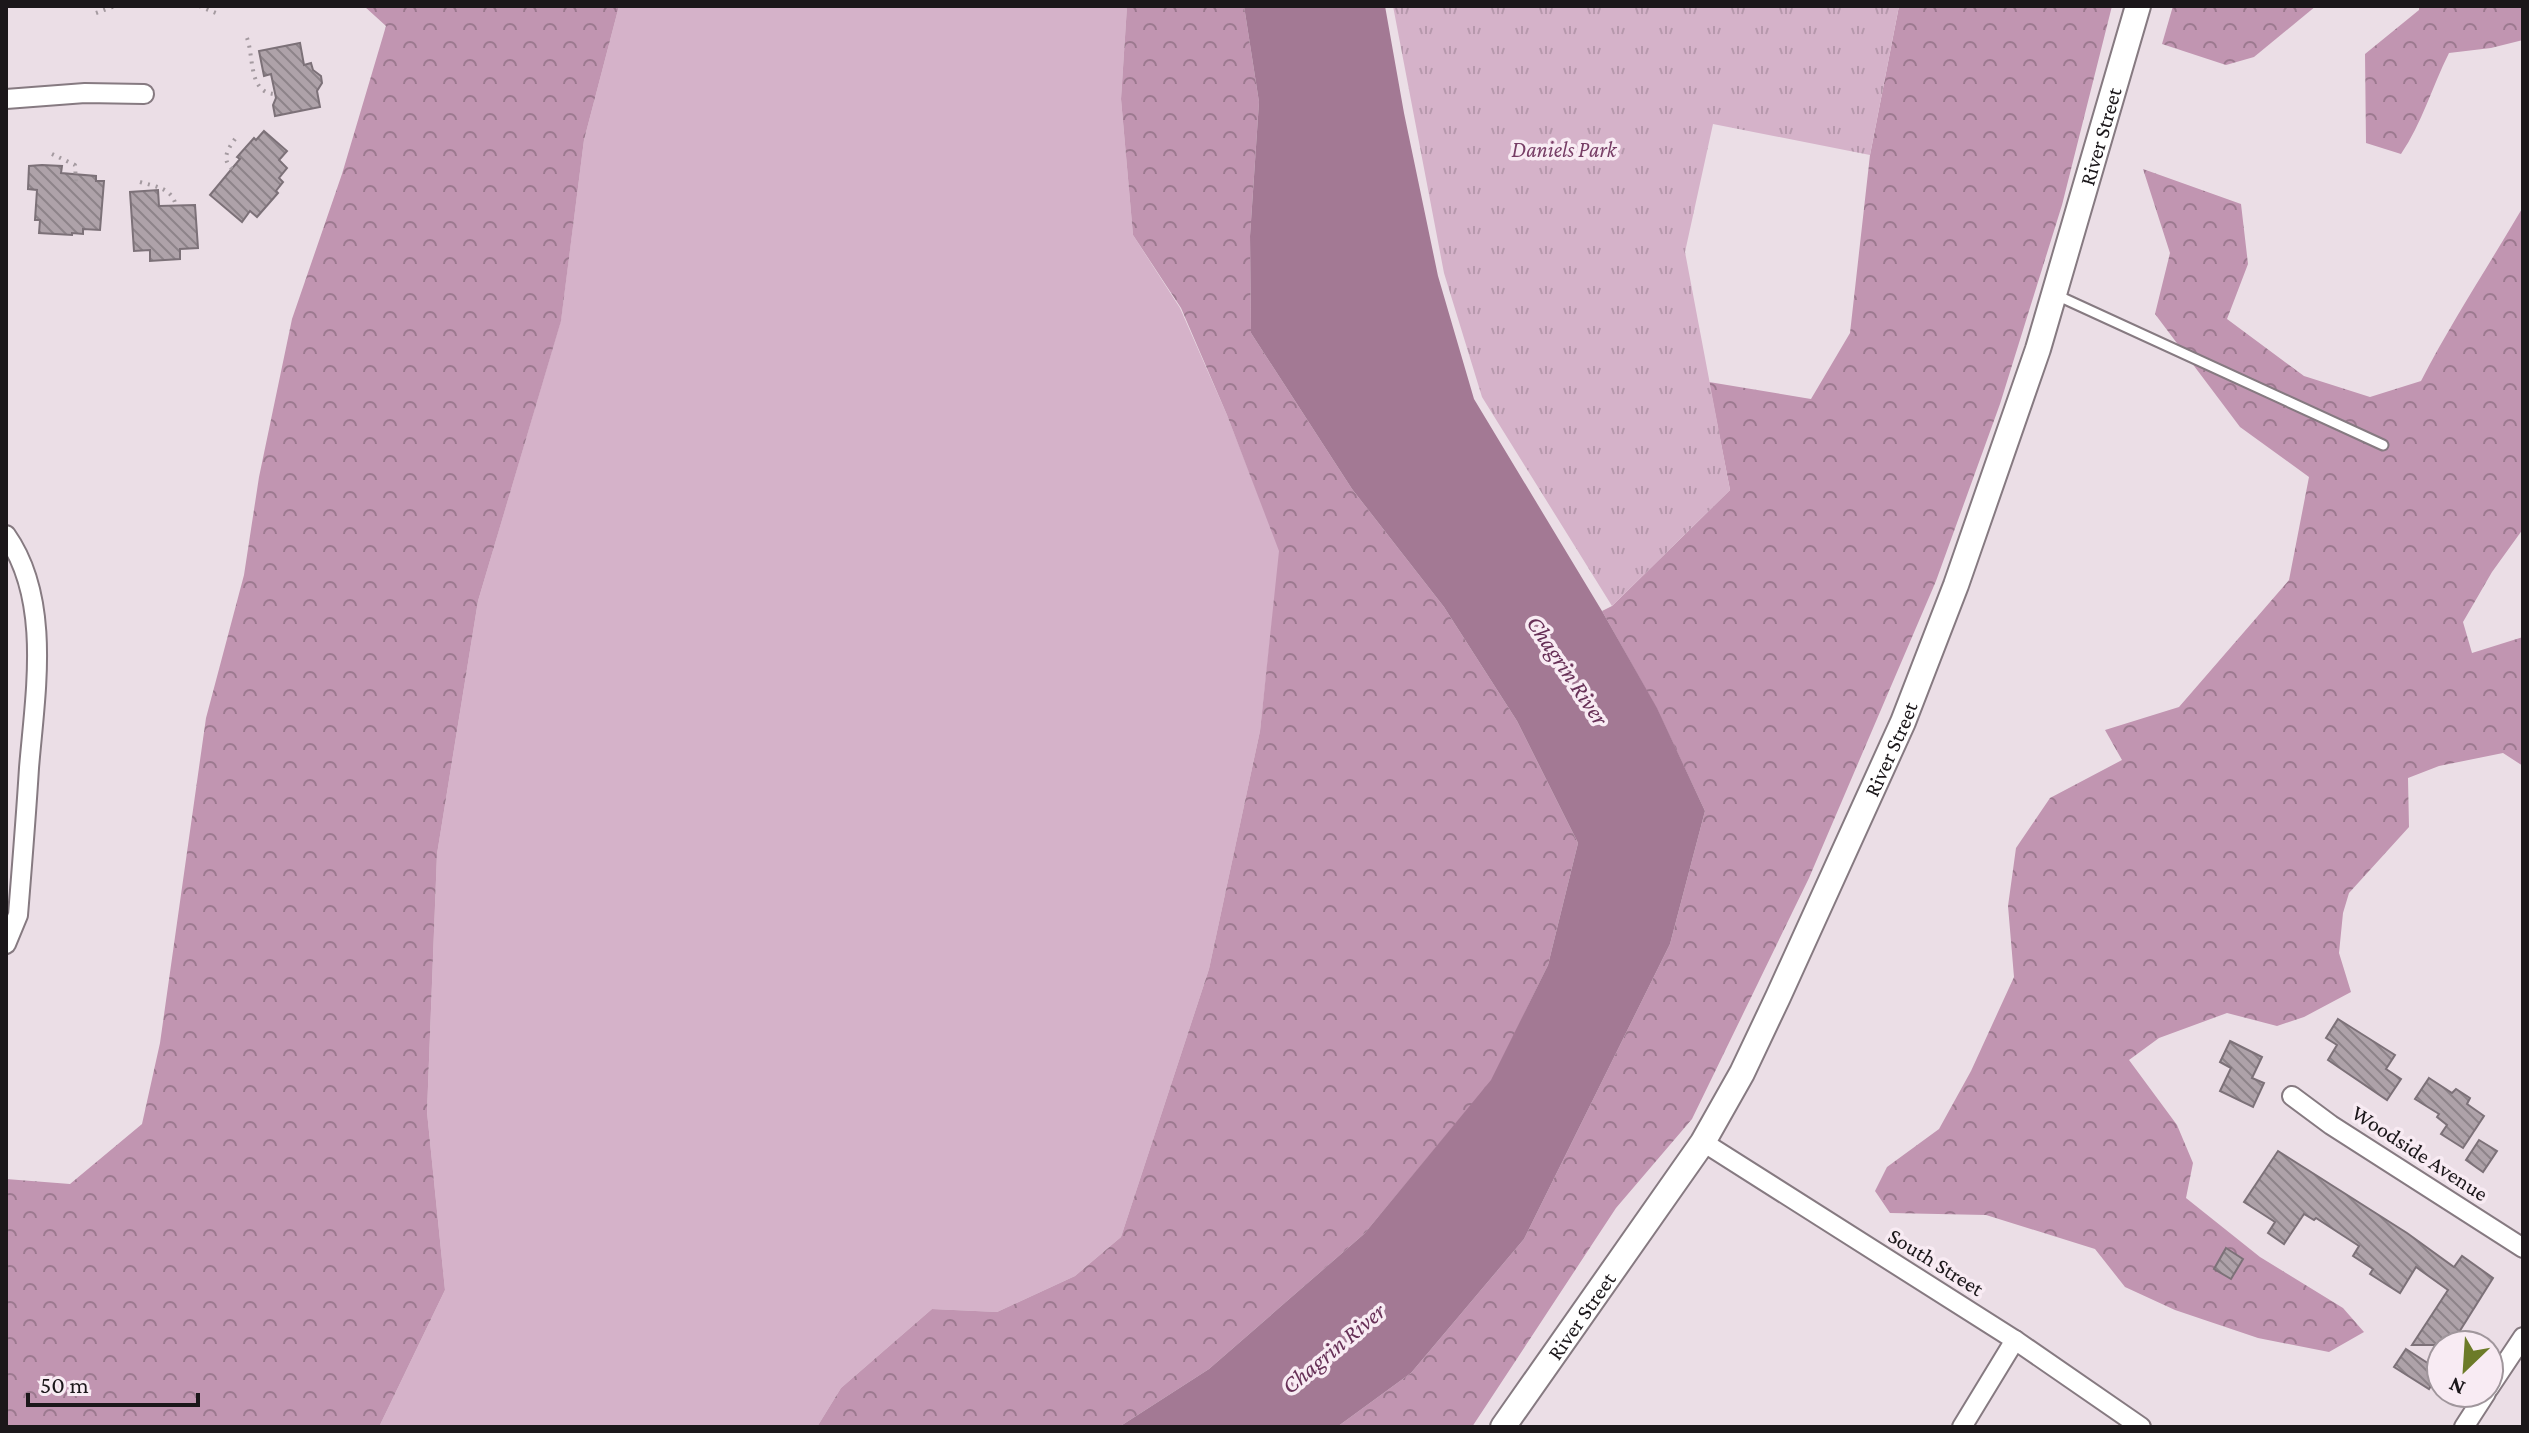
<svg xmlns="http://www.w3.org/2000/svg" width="2529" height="1433" font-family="'Crimson Pro',serif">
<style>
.grass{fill:#d5b2c9}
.forest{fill:url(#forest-crowns)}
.park{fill:url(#park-tufts)}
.water{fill:#a37994}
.building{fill:url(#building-back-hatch);stroke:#7c7178;stroke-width:2}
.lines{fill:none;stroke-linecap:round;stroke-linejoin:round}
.lane-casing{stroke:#867a81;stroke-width:13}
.street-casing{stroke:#867a81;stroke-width:22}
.secondary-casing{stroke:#867a81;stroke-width:28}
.path{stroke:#a49aa0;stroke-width:4;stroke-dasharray:2 6;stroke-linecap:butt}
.lane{stroke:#fff;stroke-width:9}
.street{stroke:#fff;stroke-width:18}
.secondary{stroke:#fff;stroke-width:24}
.labels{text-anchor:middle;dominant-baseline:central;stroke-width:7;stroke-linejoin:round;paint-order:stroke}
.street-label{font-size:22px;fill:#1b171a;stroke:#f8ebf3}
.park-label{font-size:22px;font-style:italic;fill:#763d65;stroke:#f8ebf3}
.water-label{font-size:24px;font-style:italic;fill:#673057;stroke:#f8ebf3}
</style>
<defs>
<pattern id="forest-crowns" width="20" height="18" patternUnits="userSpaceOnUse" patternTransform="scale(2)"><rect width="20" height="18" fill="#c195b1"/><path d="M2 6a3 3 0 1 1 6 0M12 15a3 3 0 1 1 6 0" fill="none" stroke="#9c798f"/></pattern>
<pattern id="park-tufts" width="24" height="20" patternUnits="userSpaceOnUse" patternTransform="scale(2)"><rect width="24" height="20" fill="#d5b2c9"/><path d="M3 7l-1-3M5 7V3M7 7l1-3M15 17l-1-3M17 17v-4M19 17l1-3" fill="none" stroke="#b698ac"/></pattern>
<pattern id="building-back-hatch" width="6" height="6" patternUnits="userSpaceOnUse" patternTransform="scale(2)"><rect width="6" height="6" fill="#aea2a9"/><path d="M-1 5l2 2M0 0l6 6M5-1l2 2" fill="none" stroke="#8d8389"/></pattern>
</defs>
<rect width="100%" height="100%" fill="#ebdee6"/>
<!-- grass -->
<polygon class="grass" points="619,6 1127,6 1121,99 1133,235 1180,308 1227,415 1280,551 1260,731 1209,969 1121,1237 1075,1276 997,1312 932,1309 841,1388 817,1427 379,1427 445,1290 427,1112 437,854 478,601 561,320 584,140"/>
<!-- forest -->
<g class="forest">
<polygon points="364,6 619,6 584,140 561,321 478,601 437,854 427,1112 445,1290 379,1427 6,1427 6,1179 70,1184 142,1124 160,1043 206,718 244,575 259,477 292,319 342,174 386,26"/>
<polygon points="1127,6 1244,6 1259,102 1250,236 1251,333 1352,489 1444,607 1517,721 1578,843 1548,965 1492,1080 1364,1234 1209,1369 1119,1427 817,1427 841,1388 932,1309 997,1312 1075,1276 1121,1237 1209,969 1260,731 1279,551 1227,415 1181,308 1133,235 1121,99"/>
<polygon points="1899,6 2112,6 2062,205 2000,404 1936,581 1809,878 1692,1119 1616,1208 1472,1427 1337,1427 1411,1373 1524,1239 1670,944 1705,811 1657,709 1602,611 1612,606 1730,490 1709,382 1811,399 1850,333 1870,155"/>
<polygon points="2173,6 2316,6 2254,57 2226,65 2162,44"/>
<path d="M2419,6H2523V40L2491,48L2449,53C2432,87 2422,123 2401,154L2366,143L2365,54L2419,10Z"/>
<path d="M2143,169L2241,204L2248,264L2227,319L2304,376L2370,397L2421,381C2452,321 2489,265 2523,207V529L2492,572L2463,622L2472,653L2523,637V766L2503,753L2439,766L2408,778L2409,827L2349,893L2343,913L2339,953L2351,992L2304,1017L2277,1026L2227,1013L2159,1038L2129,1060L2177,1125L2193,1163L2186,1198L2260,1257L2343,1308L2364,1332L2329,1352L2258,1338L2175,1310L2125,1287L2095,1249L1986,1215L1890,1213L1875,1191L1887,1167L1939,1129L1971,1071L2014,977L2008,906L2016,848L2050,798L2122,760L2105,730L2179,707L2289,580L2309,477L2240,427L2155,314L2170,253Z"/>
</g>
<!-- park -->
<polygon class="park" points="1393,6 1899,6 1870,155 1713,124 1685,252 1730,490 1612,606 1482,397 1444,273"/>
<!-- water -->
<polygon class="water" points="1244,6 1385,6 1404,113 1438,276 1474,399 1602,611 1657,708 1705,811 1670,944 1524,1239 1411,1373 1337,1427 1119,1427 1209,1369 1364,1234 1491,1080 1548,965 1578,843 1517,721 1444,607 1352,489 1251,333 1250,236 1259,102"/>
<!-- building -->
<g class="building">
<polygon points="300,43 304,65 311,63 313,70 321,76 322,83 317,91 320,107 275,116 273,105 276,98 271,74 264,76 259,51"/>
<polygon points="264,131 287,151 279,160 287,168 279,178 283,182 276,191 278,193 257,217 250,211 242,222 210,195 240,159 237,157 254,138 256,140"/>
<polygon points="42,165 62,166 61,173 96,176 96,181 104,181 100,230 83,229 83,234 72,233 72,235 39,233 40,220 35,220 37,190 28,189 29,166"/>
<polygon points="158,190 159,206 195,205 198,248 180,249 180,259 150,261 150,250 134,251 130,192"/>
<polygon points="2338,1019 2395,1055 2386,1069 2401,1079 2387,1100 2328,1060 2337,1045 2326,1038"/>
<polygon points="2230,1041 2262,1057 2252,1078 2264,1083 2253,1107 2220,1091 2231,1068 2220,1062"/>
<polygon points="2429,1078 2452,1093 2456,1089 2470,1098 2467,1104 2484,1116 2463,1148 2441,1134 2447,1125 2437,1117 2439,1114 2415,1099"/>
<polygon points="2479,1140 2497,1151 2483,1172 2466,1160"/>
<polygon points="2278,1151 2407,1233 2454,1267 2462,1256 2493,1278 2451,1345 2412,1345 2448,1290 2416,1267 2400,1293 2370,1274 2373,1269 2353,1256 2359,1246 2316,1218 2314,1220 2304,1214 2284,1244 2268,1233 2275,1222 2244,1202"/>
<polygon points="2226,1248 2243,1259 2231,1279 2214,1269"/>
<polygon points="2406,1349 2440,1371 2429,1389 2394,1367"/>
</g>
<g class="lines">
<defs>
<polyline id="lane" points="2054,294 2383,445"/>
<g id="street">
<polyline points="6,99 85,93 144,94"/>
<path d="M6,535C52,600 35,694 29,768C26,817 22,866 18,915L6,944"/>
<polyline points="2292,1096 2331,1125 2523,1248"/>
<polyline points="1703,1142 2015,1340 2141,1427"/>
<polyline points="2489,1388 2523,1337"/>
<polyline points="1962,1427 2015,1340"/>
<polyline points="2464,1427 2486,1393"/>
</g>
<g id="secondary">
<path id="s1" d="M1503,1427L1703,1142L1742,1073L1778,997L1903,722L1956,585L2038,349L2138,6"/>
</g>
</defs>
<!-- lane casing -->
<use href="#lane" class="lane-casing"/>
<!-- street casing -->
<use href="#street" class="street-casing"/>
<!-- secondary casing -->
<use href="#secondary" class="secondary-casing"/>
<!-- path -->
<g class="path">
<polyline points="199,6 216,13"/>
<polyline points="96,13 115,6"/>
<path d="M247,38C254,56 248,93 275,94"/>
<polyline points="52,154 75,165 76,182"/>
<path d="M232,169C221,159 228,149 235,139"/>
<path d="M140,182C157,187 172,188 176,206"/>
</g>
<!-- lane -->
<use href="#lane" class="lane"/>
<!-- street -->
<use href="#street" class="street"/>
<!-- secondary -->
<use href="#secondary" class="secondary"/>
</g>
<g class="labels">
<!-- street labels -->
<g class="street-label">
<text stroke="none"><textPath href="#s1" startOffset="1432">River Street</textPath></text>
<text stroke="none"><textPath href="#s1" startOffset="784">River Street</textPath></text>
<text transform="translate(2420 1153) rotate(33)">Woodside Avenue</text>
<text transform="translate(1936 1262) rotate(32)">South Street</text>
<text stroke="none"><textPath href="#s1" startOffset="136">River Street</textPath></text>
</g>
<!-- park labels -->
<g class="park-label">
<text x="1564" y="149">Daniels Park</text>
</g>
<!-- water labels -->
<g class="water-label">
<text transform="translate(1568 670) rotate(56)">Chagrin River</text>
<text transform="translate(1333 1348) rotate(-40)">Chagrin River</text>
</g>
</g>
<!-- border -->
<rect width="2529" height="1433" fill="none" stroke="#1b171a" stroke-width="16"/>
<!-- north arrow -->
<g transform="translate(2465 1369) rotate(205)"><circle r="38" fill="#f8ebf3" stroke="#a0969c" stroke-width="2"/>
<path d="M0-6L14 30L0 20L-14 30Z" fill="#6c7b28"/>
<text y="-12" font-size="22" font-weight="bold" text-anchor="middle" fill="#1b171a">N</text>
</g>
<!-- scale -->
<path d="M28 1393v12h170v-12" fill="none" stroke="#1b171a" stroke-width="4"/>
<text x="40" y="1393" font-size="24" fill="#1b171a" stroke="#f8ebf3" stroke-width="6" paint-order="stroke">50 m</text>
</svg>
